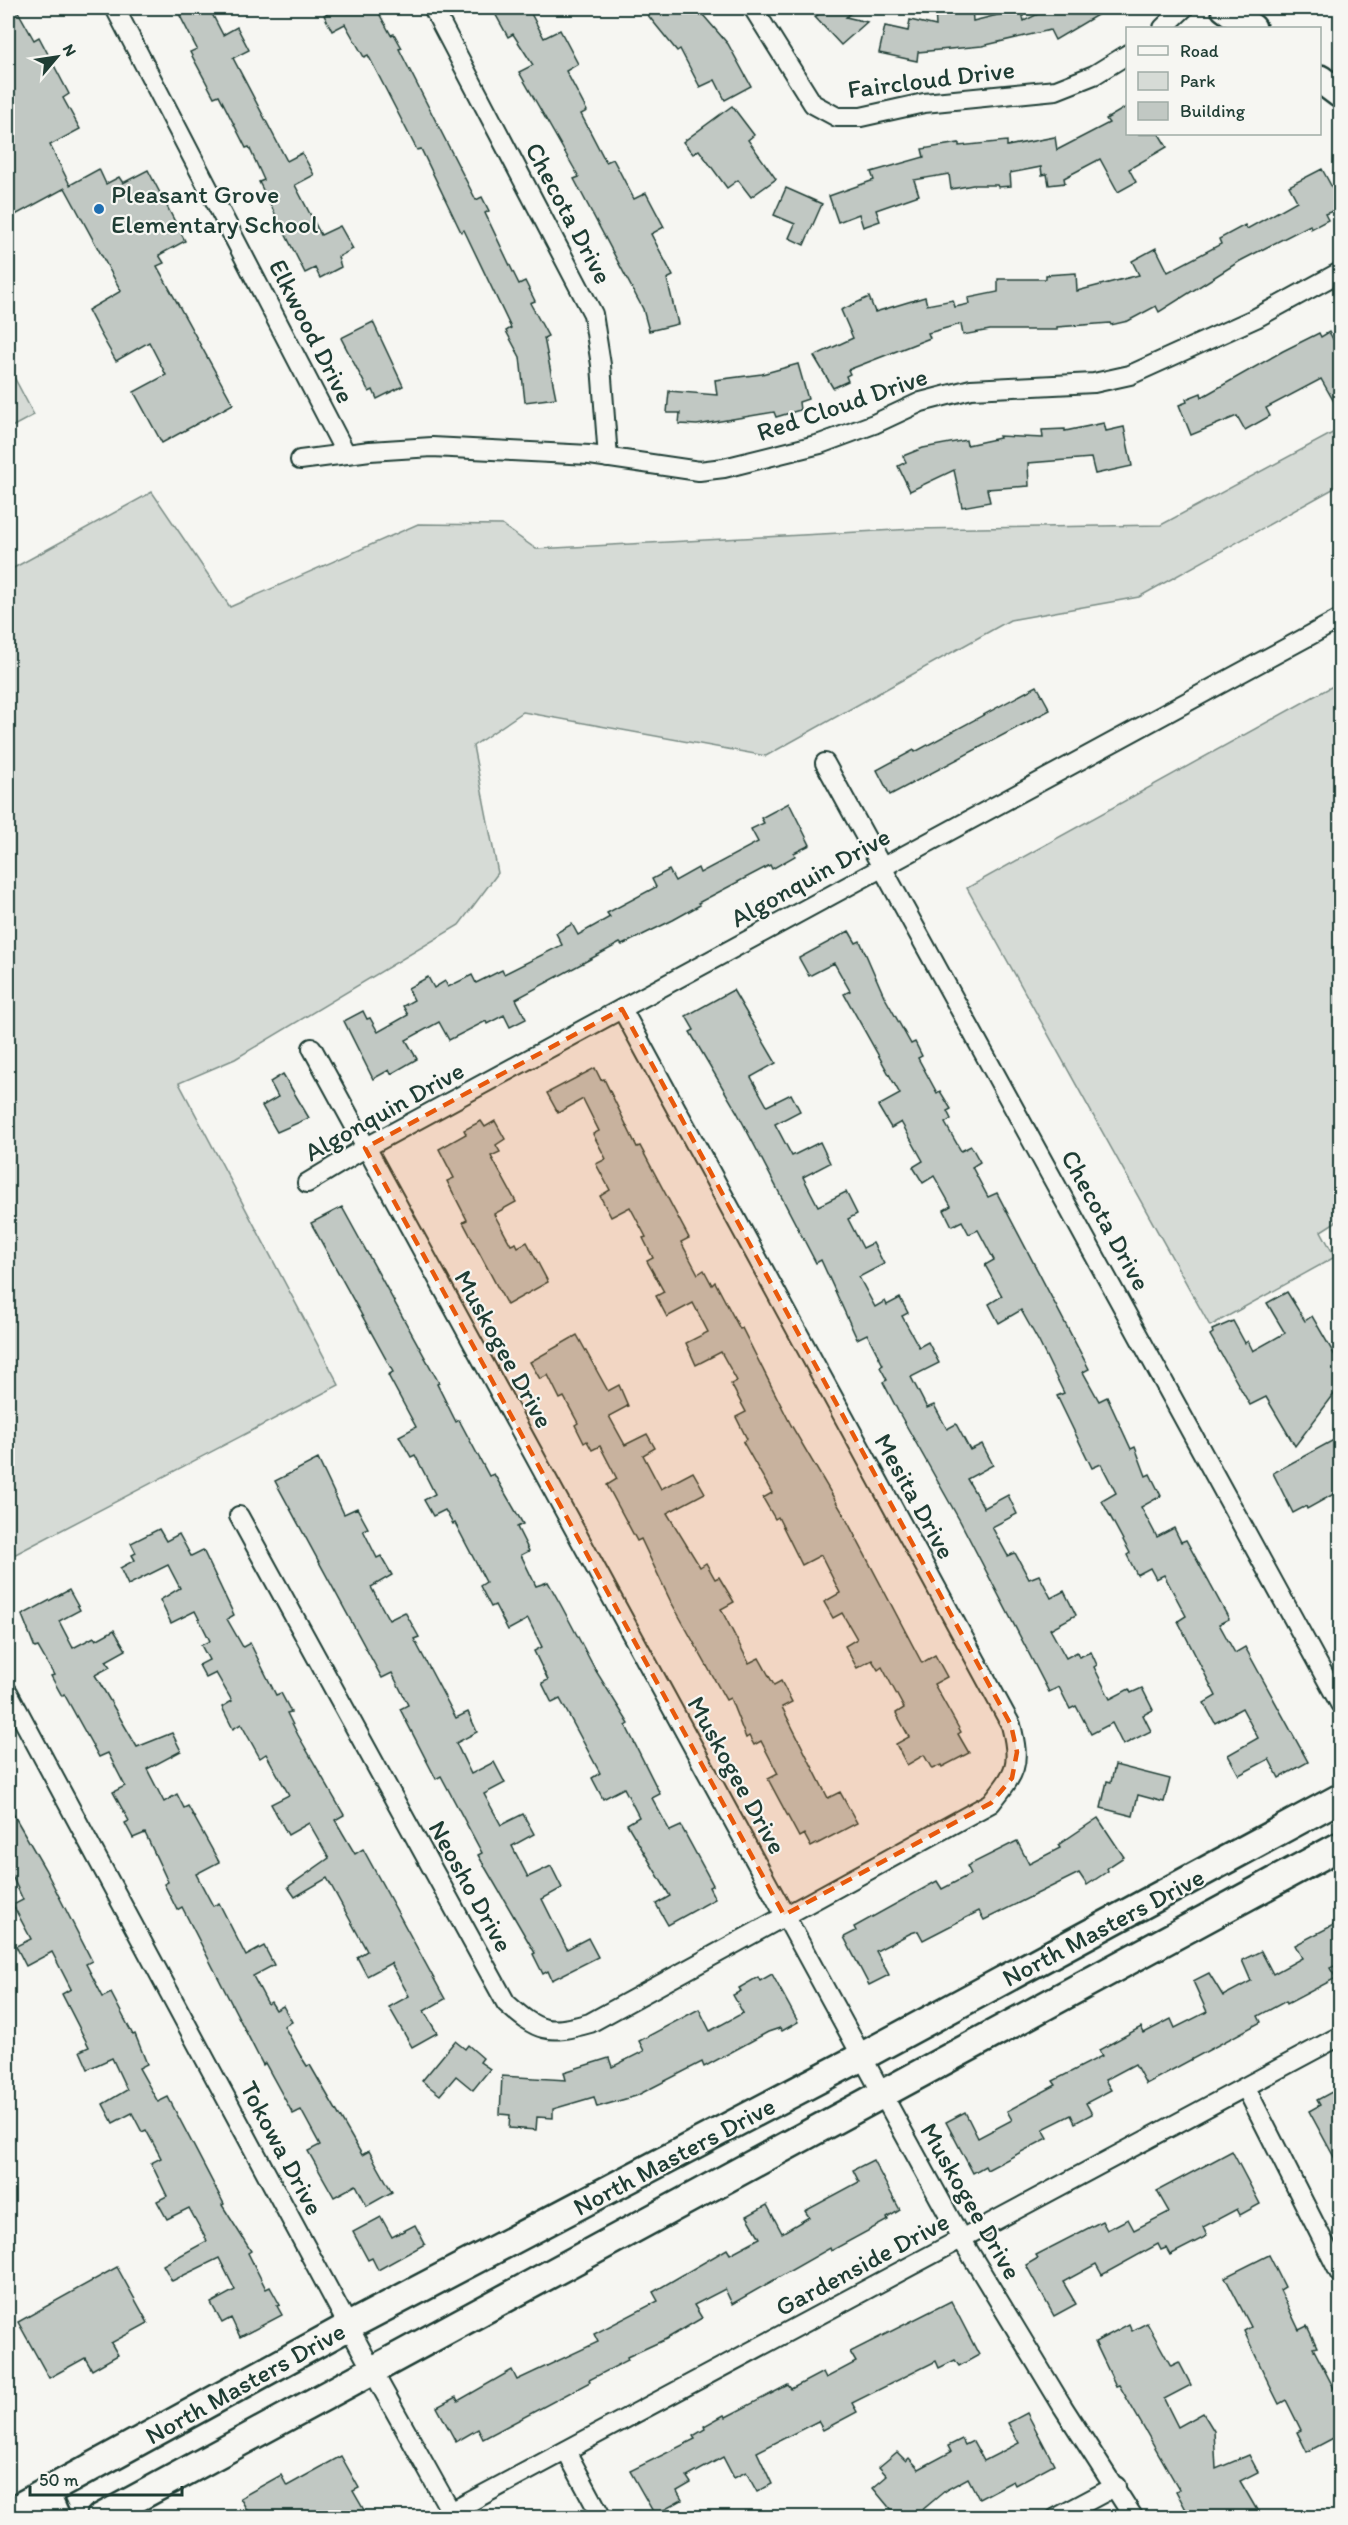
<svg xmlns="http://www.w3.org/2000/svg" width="1348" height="2525" font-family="Itim,sans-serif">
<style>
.green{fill:#d6dbd6;stroke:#7a8c85;stroke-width:1.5}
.building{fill:#c1c8c3;stroke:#1f3d34;stroke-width:1.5}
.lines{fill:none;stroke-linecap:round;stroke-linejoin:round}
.street-casing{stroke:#1f3d34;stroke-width:22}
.secondary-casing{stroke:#1f3d34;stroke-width:32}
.street{stroke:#f6f6f2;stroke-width:18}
.secondary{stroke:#f6f6f2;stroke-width:27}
.marked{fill:#e8590c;fill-opacity:0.2;stroke:#e8590c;stroke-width:4.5;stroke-dasharray:12 8;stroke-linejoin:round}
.poi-dot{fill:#1f6fb2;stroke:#f6f6f2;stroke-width:2}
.labels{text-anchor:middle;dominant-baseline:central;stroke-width:4.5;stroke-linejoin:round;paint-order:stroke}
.street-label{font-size:26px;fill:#1f3d34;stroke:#f6f6f2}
.poi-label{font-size:26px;fill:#1f3d34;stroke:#f6f6f2;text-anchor:start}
</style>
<rect width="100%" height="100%" fill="#f6f6f2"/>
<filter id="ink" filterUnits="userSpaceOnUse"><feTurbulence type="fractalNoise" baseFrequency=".0167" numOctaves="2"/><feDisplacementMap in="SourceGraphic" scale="12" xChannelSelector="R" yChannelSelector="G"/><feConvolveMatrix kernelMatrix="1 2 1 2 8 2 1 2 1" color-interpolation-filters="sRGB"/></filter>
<g filter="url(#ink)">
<!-- green -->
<g class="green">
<polygon points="14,377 34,415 8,429 8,381"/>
<polygon points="1340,429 1340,485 1139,597 1010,620 766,756 523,712 473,746 498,873 459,925 235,1059 179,1083 339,1385 8,1558 8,571 152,492 230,607 418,524 502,525 536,549 915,529 1161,525"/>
<polygon points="1340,682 1340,1219 1321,1231 1335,1257 1210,1326 967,888"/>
</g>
<!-- building -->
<g class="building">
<polygon points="8,8 16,8 34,40 39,37 69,94 63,98 80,129 50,145 70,185 99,169 106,184 119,177 123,183 148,170 185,241 159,255 164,263 157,266 233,404 162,443 134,392 166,375 149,342 116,361 100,333 88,310 121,291 65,188 8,219"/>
<polygon points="176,8 209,8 223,35 237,27 249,50 233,58 287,161 302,153 314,175 295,185 321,235 340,226 353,249 338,257 341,267 320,278 315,268 305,273 259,182 264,180 249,147 246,148 219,95 214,97 190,52 197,49"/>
<polygon points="337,8 376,8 391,35 394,34 402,48 399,49 476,200 482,197 489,211 485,213 515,276 519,284 525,281 535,301 530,303 548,336 544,338 556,398 525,402 520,357 506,331 511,328 464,230 461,232 421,149 417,150 368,55 364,57 345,24 332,31 324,15"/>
<polygon points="492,8 528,8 544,38 560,30 578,64 566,71 587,111 581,114 606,162 613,159 634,199 646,193 664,227 651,234 673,276 667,279 678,324 649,331 643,309 574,179 579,177 519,72 533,65 513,34 508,37"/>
<polygon points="642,8 697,8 728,44 751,86 725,100 715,80 700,87 680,49 677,51"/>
<polygon points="826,8 857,8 846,17 867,22 841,45 815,17"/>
<polygon points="935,8 952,8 952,10 972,8 973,21 1006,13 1005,8 1021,8 1024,21 1050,8 1109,8 1055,40 1050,30 982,46 918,52 917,61 879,53 885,26 908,31 910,20 936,26"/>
<polygon points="732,106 754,135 748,140 776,179 751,197 738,180 727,188 699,150 693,154 683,142"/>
<polygon points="1128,106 1128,134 1159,134 1167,147 1129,169 1136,182 1118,192 1100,159 1064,178 1065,183 1049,185 1047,174 1042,175 1041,167 1010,173 1011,186 998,187 997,185 973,185 951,189 949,174 914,180 919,195 876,210 880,221 863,227 859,214 838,222 829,196 874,180 871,172 924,157 922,149 959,143 959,146 1007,141 1007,146 1055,137 1057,150 1109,123 1106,119"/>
<polygon points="1322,169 1341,204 1341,208 1325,214 1328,220 1311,229 1310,225 1240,261 1159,312 1156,306 1128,321 1111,325 1110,323 1057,327 1057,330 990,330 963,335 961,324 928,333 930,338 848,370 850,374 846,376 848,381 833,388 814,356 853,338 841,310 869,297 875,312 925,297 927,305 953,300 955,307 969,304 968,298 998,292 998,279 1046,279 1046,275 1076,273 1077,291 1139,275 1132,261 1156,248 1168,272 1221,244 1219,239 1245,225 1247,229 1297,201 1289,186"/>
<polygon points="786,188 822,204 804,245 789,238 795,224 774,215"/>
<polygon points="373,322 403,386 377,399 373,390 369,392 341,338"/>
<polygon points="1329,332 1341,353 1341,414 1321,379 1266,408 1270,416 1245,430 1237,416 1191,435 1179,405 1187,402 1186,399 1201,393 1202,397 1283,351 1319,333 1321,337"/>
<polygon points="798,364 808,399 799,402 800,410 776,417 774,412 697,425 679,424 680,413 667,413 669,391 717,395 715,380 762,374"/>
<polygon points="1104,423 1106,431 1124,427 1132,466 1095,474 1091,458 1028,463 1029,486 987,489 990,502 962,507 954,470 910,491 898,466 906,462 903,456 923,448 966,440 967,445 1000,438 999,436 1043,438 1042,430 1065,429 1065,431"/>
<polygon points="1037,686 1050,710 890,795 877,770 914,750 915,752"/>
<polygon points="789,803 810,845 794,853 795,856 772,869 770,865 698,903 700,905 673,920 622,945 620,943 516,999 526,1019 510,1027 504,1015 487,1024 486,1021 449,1040 439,1022 406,1040 417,1059 391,1074 389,1070 373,1079 344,1021 363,1011 367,1019 370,1018 378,1032 408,1015 403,1006 414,1000 408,988 428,977 434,988 445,981 448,987 472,975 476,983 502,970 504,974 562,945 556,933 572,924 578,935 610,917 607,913 656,887 652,879 669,870 675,881 698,868 700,873 758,842 751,829 764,823 761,818"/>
<polygon points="849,931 856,943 860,941 884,996 911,1044 915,1042 922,1056 918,1058 937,1093 940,1091 951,1109 947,1111 951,1119 945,1123 961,1151 971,1146 980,1162 972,1167 988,1197 997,1193 1089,1369 1083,1372 1099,1401 1107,1397 1131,1449 1135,1447 1146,1476 1150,1474 1161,1496 1141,1507 1157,1537 1174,1528 1181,1542 1186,1540 1229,1619 1219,1624 1235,1653 1245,1647 1308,1762 1279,1778 1269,1759 1239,1775 1228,1755 1258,1738 1242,1708 1215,1723 1204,1703 1216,1696 1178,1621 1186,1616 1164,1575 1156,1579 1150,1568 1137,1575 1127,1555 1130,1553 1102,1501 1116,1493 1101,1464 1092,1468 1057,1396 1064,1393 1039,1342 1021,1310 999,1323 989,1304 1002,1296 985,1265 994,1260 978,1230 969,1234 962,1221 952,1226 944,1210 951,1206 934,1176 923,1183 913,1167 923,1161 901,1122 891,1128 878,1106 900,1094 844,994 850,991 834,963 809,976 799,958"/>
<polygon points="733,990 776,1063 751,1077 767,1106 791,1094 800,1111 775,1124 792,1156 820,1142 830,1163 803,1177 818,1206 846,1192 857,1214 848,1219 863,1248 873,1243 884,1264 859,1277 875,1307 885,1301 887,1305 900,1298 908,1313 902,1316 919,1347 928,1342 939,1363 911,1377 927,1408 934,1405 947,1429 956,1424 970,1450 982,1444 993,1465 967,1479 984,1508 1008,1495 1017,1514 992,1527 1008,1556 1015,1553 1029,1579 1039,1575 1051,1598 1064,1591 1076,1615 1050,1629 1066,1658 1077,1652 1079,1657 1091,1652 1097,1665 1094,1667 1110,1699 1129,1689 1131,1693 1142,1688 1153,1710 1143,1715 1151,1731 1123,1745 1112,1723 1091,1734 1076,1706 1070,1709 1059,1687 1049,1692 960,1521 898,1411 883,1382 887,1380 880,1367 883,1365 867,1334 857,1339 821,1260 816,1263 737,1112 690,1032 694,1030 686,1016"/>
<polygon points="595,1068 601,1080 604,1079 637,1147 640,1146 689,1238 681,1242 698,1274 704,1270 712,1285 715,1282 740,1329 742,1328 791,1425 844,1515 922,1663 935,1655 947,1677 934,1684 961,1732 958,1734 969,1753 942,1767 941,1765 932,1769 924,1755 907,1765 896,1744 909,1737 896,1713 904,1708 882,1667 878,1670 872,1660 857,1668 845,1646 857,1639 842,1613 833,1618 824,1602 840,1593 821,1555 802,1565 778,1517 775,1519 763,1498 772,1493 743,1442 747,1439 736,1417 746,1412 731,1384 737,1381 721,1352 696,1365 686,1343 708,1332 693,1303 667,1317 656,1296 664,1292 647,1261 653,1258 643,1238 646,1237 630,1207 611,1217 600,1196 610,1190 596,1164 606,1159 593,1134 599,1131 583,1099 558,1113 547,1093"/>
<polygon points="283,1074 309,1118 277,1132 262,1106 278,1097 270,1082"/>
<polygon points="481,1121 485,1127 495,1121 505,1139 496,1145 500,1152 491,1156 516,1202 494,1214 511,1245 516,1243 518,1247 527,1242 548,1282 507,1305 463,1222 467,1220 447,1181 454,1178 439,1149 466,1134 464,1130"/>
<polygon points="342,1207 439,1383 437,1384 456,1422 459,1420 489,1476 494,1474 523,1524 517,1527 529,1551 521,1555 536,1586 548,1582 562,1607 596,1671 629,1724 626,1726 660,1794 652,1798 670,1831 681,1826 713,1885 709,1887 715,1899 668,1925 656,1904 670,1896 627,1824 639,1817 624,1788 603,1799 592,1778 600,1773 560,1699 552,1703 542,1683 548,1680 534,1651 542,1647 528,1619 508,1630 495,1605 491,1607 480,1586 486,1582 455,1523 453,1524 445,1510 433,1516 424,1500 435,1494 415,1455 411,1457 399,1436 416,1427 388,1375 393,1372 311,1223"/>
<polygon points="1287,1292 1305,1321 1312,1316 1341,1366 1341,1385 1295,1446 1266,1397 1250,1405 1210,1335 1213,1333 1212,1330 1233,1321 1245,1343 1248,1341 1253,1351 1285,1333 1267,1303"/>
<polygon points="577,1335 608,1391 619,1385 628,1406 609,1416 625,1445 647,1434 655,1448 643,1455 661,1489 693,1472 705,1493 667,1513 700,1567 706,1563 715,1579 719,1577 734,1602 721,1609 749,1663 759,1658 774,1685 781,1681 792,1702 782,1707 828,1798 840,1792 857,1823 811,1847 804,1834 799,1837 768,1779 778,1774 761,1741 754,1745 749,1736 746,1738 730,1698 726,1700 670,1600 641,1539 637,1541 607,1485 617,1479 600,1446 592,1450 587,1441 584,1443 575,1425 578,1423 564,1397 560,1399 548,1375 540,1379 530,1362"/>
<polygon points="1341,1436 1341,1490 1307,1509 1306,1506 1293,1513 1273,1473"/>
<polygon points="318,1459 344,1514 357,1508 368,1528 363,1530 377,1558 381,1556 392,1575 371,1587 389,1620 405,1612 419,1637 414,1639 456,1718 468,1712 477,1732 456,1743 471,1774 494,1762 505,1783 484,1794 501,1825 523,1814 534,1834 512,1846 528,1877 551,1866 562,1888 542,1899 567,1949 588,1938 598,1957 552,1980 548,1971 543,1974 533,1954 535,1953 478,1855 482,1853 441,1776 436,1779 400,1709 408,1705 392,1673 382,1678 275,1481"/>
<polygon points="159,1529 166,1541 179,1534 191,1556 203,1550 234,1615 227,1619 243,1647 250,1643 276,1695 281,1693 291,1712 287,1713 298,1735 344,1815 335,1820 355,1854 363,1849 445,1999 424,2011 437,2033 412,2047 389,2007 409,1996 391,1963 367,1976 357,1957 367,1951 327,1878 295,1897 288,1887 329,1858 309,1823 288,1835 271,1804 289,1795 266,1754 260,1758 241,1724 233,1729 222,1707 232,1701 216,1673 206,1678 199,1665 209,1660 201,1645 210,1641 195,1611 171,1623 160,1600 180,1588 168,1565 128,1585 120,1568 135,1560 132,1555 136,1553 131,1543"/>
<polygon points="69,1590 80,1610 59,1621 73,1648 94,1637 96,1640 114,1630 126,1650 106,1661 110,1667 95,1675 137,1747 172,1733 181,1751 147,1769 164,1802 177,1794 184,1808 188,1806 219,1862 196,1874 213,1906 219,1903 246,1956 264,1946 274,1965 253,1976 268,2004 271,2002 276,2010 283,2006 292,2022 284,2026 300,2055 307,2066 310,2065 362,2155 369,2151 392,2192 367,2206 356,2185 334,2197 308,2151 320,2145 301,2110 293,2114 265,2063 263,2065 182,1907 177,1910 164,1884 168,1882 145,1833 133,1838 125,1823 129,1821 113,1792 125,1786 108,1753 99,1757 64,1694 62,1696 51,1676 54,1675 38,1647 35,1648 22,1615"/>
<polygon points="1115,1765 1170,1779 1164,1802 1138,1795 1133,1816 1101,1808 1107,1781 1111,1782"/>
<polygon points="8,1805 45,1869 92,1961 86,1964 103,1997 111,1993 133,2035 135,2034 147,2064 139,2068 158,2102 168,2097 224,2204 222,2205 251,2251 248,2253 266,2289 270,2287 280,2305 277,2306 282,2315 240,2337 231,2318 222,2323 211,2303 235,2290 219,2258 172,2281 163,2265 207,2241 189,2208 167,2219 157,2201 167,2196 151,2163 161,2158 146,2130 142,2132 132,2113 113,2123 103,2104 127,2090 112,2058 88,2069 80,2051 89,2047 62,1994 71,1989 52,1952 26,1966 16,1946 31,1939 13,1905 23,1900 8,1867"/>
<polygon points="1098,1818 1124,1857 1107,1868 1108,1871 1087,1885 1079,1873 984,1920 979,1911 923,1940 918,1931 911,1933 876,1951 889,1975 869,1985 844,1937 856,1931 854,1927 937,1881 942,1889 971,1874 967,1866 1017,1841 1029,1864 1060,1848 1058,1845"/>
<polygon points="1341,1921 1341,1963 1330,1968 1336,1978 1287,2004 1286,2001 1258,2016 1261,2022 1146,2084 1135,2064 1105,2080 1111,2090 1086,2103 1092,2114 1075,2123 1071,2115 1043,2129 1048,2138 987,2170 985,2166 973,2173 946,2122 965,2112 978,2138 1012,2120 1007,2111 1056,2085 1053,2081 1102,2056 1099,2050 1141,2027 1144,2033 1171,2019 1175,2028 1207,2012 1193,1981 1209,1973 1223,1996 1251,1981 1242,1960 1261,1951 1273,1974 1302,1958 1295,1945"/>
<polygon points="772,1974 798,2022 782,2031 780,2028 768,2032 704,2067 702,2062 636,2096 597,2107 594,2097 553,2109 553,2118 537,2117 536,2130 509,2128 510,2115 500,2114 502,2076 566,2080 564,2072 609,2058 612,2067 644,2051 639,2041 699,2009 710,2031 743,2013 733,1995 741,1991 739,1988 758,1977 760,1981"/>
<polygon points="455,2041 465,2049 468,2045 483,2058 480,2062 490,2069 473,2090 456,2076 440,2095 422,2081"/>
<polygon points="1341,2087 1341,2170 1309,2111 1320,2105 1317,2100"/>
<polygon points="1232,2151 1260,2204 1240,2215 1237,2209 1203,2227 1207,2236 1170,2255 1166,2248 1161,2250 1158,2244 1102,2275 1096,2264 1063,2282 1076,2304 1054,2316 1026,2265 1038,2258 1036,2255 1102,2221 1107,2230 1128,2219 1134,2230 1169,2212 1157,2191"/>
<polygon points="873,2160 900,2210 887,2218 888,2220 831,2251 830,2248 732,2304 725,2289 694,2305 702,2318 666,2339 627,2357 628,2360 589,2380 590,2382 483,2439 478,2429 456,2442 437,2407 456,2397 458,2401 512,2370 517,2380 598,2342 594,2334 658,2301 653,2292 727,2249 730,2254 760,2238 747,2216 767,2205 782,2233 809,2217 805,2211 859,2182 853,2170"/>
<polygon points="381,2217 392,2237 415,2225 425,2244 378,2270 372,2258 368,2260 353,2232"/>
<polygon points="1269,2255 1285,2287 1280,2290 1299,2330 1307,2326 1317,2347 1313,2348 1341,2402 1341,2434 1307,2452 1297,2432 1301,2430 1286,2400 1279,2404 1268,2382 1244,2331 1251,2327 1225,2277"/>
<polygon points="117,2267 148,2323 111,2343 118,2355 92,2370 85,2358 49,2378 18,2322"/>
<polygon points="951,2301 979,2355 959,2366 955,2360 939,2368 936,2361 852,2403 857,2412 823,2430 818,2421 757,2452 772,2484 757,2492 746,2472 734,2478 723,2457 687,2477 691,2483 677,2491 682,2500 655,2515 630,2471 695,2439 693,2436 705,2429 704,2426 724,2415 726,2417 788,2385 791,2389 823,2372 826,2378 856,2362 850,2352"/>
<polygon points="1147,2323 1171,2366 1179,2362 1191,2385 1164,2399 1178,2427 1203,2413 1214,2431 1216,2469 1249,2455 1258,2472 1240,2481 1261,2517 1190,2517 1176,2491 1179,2489 1119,2385 1116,2386 1095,2342 1129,2324 1132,2331"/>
<polygon points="1027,2413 1054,2464 1015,2485 1013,2481 979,2499 968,2478 946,2490 914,2517 897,2517 873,2488 887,2476 879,2467 897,2452 906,2461 909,2458 919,2469 951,2452 948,2446 962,2439 965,2445 973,2441 984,2461 1019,2443 1008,2423"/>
<polygon points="341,2456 359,2488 353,2491 368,2517 251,2517 240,2498 281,2475 287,2486"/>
</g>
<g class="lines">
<defs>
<g id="street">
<polyline points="115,8 346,454"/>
<polyline points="433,8 593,314 601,365 608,458"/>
<polyline points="753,8 813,104 837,117 861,117 924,103 1056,90 1094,75 1128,54"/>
<polyline points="1163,28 1184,8"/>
<polyline points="300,460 370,451 432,447 590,455 699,471 724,468 820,444 874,424 921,402 971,389 1094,383 1130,375 1256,318 1340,272"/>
<polyline points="825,763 1340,1704"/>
<polyline points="312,1048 962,2240 1063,2407 1134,2518"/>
<polyline points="307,1183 365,1148 1340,619"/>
<path d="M239,1516L506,2003C538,2032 548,2035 590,2023L991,1803C1016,1772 1021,1765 1011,1725L622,1009"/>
<polyline points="8,1692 372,2370 451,2512 1340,2036"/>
<polyline points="1246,2088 1340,2274"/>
<polyline points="566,2451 602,2518"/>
<polyline points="1056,2518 1116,2486"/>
</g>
<g id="secondary">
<polyline points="1225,8 1252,28"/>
<polyline points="1320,79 1340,94"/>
<polyline points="45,2493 56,2518"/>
<polyline points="8,2513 349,2326 861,2057 1340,1798"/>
<polyline points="100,2518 1340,1846"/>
</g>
</defs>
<!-- street casing -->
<use href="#street" class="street-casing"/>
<!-- secondary casing -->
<use href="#secondary" class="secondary-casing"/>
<!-- street -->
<use href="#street" class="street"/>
<!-- secondary -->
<use href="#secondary" class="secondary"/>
</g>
</g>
<!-- marked area -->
<path class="marked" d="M622,1009L1011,1725L1017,1752L1012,1778L991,1803L784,1915L365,1148Z"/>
<!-- markers -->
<circle class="poi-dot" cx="99" cy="209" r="6"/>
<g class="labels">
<!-- street labels -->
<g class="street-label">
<text transform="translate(931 79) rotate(-7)">Faircloud Drive</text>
<text transform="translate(569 213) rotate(62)">Checota Drive</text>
<text transform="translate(312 331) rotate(63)">Elkwood Drive</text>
<text transform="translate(842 404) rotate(-19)">Red Cloud Drive</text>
<text transform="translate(810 877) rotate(-29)">Algonquin Drive</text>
<text transform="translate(384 1111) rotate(-29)">Algonquin Drive</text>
<text transform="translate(1106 1220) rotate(61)">Checota Drive</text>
<text transform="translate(504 1349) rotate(61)">Muskogee Drive</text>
<text transform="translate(915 1496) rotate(61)">Mesita Drive</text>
<text transform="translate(737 1775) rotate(61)">Muskogee Drive</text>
<text transform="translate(471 1886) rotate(61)">Neosho Drive</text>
<text transform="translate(1103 1927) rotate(-28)">North Masters Drive</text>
<text transform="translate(282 2148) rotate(62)">Tokowa Drive</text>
<text transform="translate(674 2156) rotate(-28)">North Masters Drive</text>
<text transform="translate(971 2201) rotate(60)">Muskogee Drive</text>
<text transform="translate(862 2264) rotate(-28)">Gardenside Drive</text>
<text transform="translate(245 2383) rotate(-29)">North Masters Drive</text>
</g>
<!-- poi labels -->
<g class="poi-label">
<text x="111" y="194">Pleasant Grove<tspan x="111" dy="30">Elementary School</tspan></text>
</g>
</g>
<!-- margin -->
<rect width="1348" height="2525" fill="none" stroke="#f6f6f2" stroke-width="30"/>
<rect x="15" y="15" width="1318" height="2495" fill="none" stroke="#1f3d34" stroke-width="2" filter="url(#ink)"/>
<!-- legend -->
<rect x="1126" y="27" width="195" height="108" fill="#f6f6f2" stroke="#a0aca6" stroke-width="1.5"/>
<rect x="1138" y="46" width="30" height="9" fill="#f6f6f2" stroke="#a0aca6" stroke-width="1.5"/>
<text x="1180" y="57" font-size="18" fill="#1f3d34">Road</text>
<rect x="1138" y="72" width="30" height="18" fill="#d6dbd6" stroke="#a0aca6" stroke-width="1.5"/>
<text x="1180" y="87" font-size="18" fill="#1f3d34">Park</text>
<rect x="1138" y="102" width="30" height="18" fill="#c1c8c3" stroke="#a0aca6" stroke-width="1.5"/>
<text x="1180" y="117" font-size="18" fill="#1f3d34">Building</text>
<!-- north arrow -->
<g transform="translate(57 57) rotate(61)" stroke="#f6f6f2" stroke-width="4.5" paint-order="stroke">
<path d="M0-4.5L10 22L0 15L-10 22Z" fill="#1f3d34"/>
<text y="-9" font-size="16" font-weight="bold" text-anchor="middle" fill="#1f3d34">N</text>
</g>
<!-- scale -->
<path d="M30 2486v9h152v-9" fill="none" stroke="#1f3d34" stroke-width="3"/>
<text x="39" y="2486" font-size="18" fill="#1f3d34" stroke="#f6f6f2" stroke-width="4.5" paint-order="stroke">50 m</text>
</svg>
